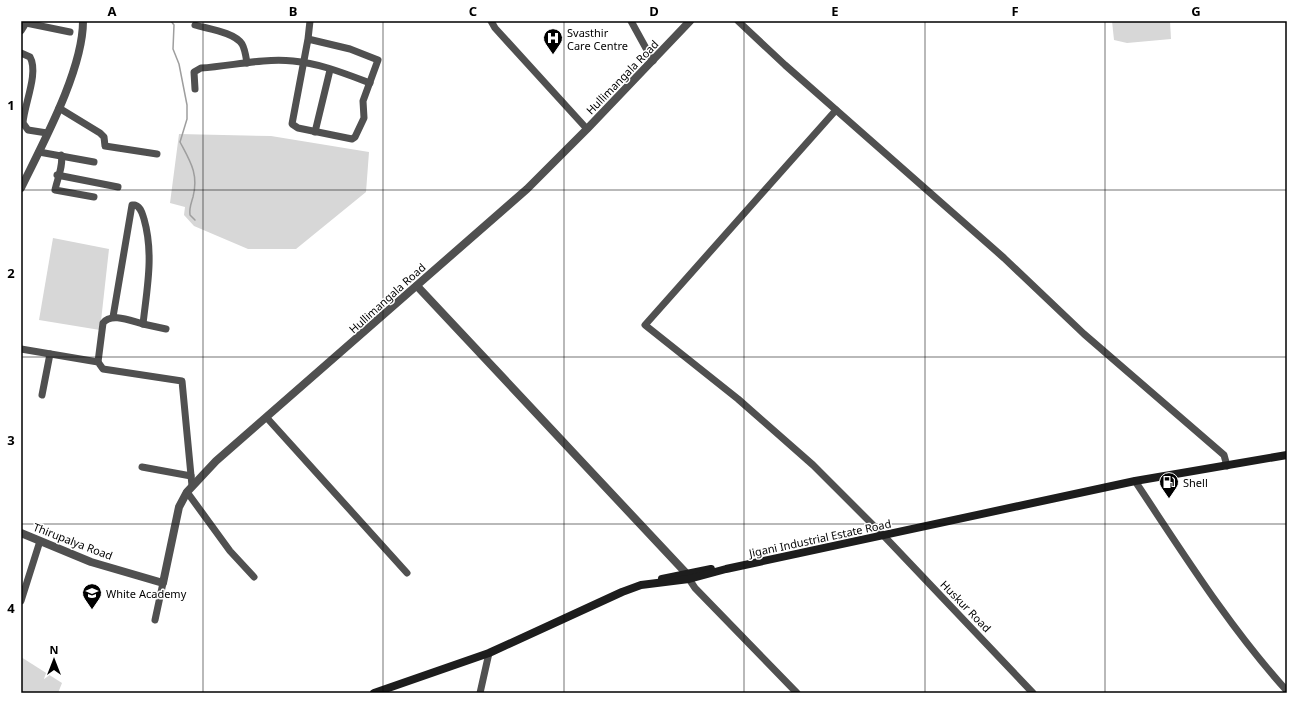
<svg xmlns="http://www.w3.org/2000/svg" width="1308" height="714" font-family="'Noto Sans',sans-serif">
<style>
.grass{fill:#d7d7d7}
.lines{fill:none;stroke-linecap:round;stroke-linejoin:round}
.stream{stroke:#9e9e9e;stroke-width:1.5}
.minor{stroke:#505050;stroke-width:7}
.tertiary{stroke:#505050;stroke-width:8}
.secondary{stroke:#1d1d1d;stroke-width:8}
.grid{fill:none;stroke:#000;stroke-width:1;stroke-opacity:0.55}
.labels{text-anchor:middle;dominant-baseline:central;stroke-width:3;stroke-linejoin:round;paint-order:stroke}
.poi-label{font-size:11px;fill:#000;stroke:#fff;text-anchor:start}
.street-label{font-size:11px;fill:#000;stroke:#fff}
.neatline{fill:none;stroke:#000;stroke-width:1.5}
.grid-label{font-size:13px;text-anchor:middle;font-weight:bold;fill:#000}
</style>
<rect width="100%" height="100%" fill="#fff"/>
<!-- grass -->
<g class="grass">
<polygon points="1112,21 1170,21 1171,39 1127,43 1114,40"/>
<polygon points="179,134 271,136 369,152 366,192 296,249 248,249 194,226 184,215 185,207 170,203"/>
<polygon points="53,238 109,249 100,330 39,320"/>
<polygon points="21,657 62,683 58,693 21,693"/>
</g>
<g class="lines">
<!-- stream -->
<path class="stream" d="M171,21L174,25L173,49L179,64L187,105V119L180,142C190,161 199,174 193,197C191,204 189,208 190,215L195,220"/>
<!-- minor -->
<g class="minor">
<polyline points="26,21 26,23 31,24 70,32"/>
<polyline points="491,21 495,28 587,129"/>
<polyline points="631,21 653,61"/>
<polyline points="738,21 785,65 1004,258 1084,334 1224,455 1227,466"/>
<path d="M195,25C208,29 234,32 242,44C245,49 246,57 247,63"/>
<polyline points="21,31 26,23"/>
<polyline points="308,39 350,49 378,60 363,101 364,118 355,137 352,139 298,128 292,124 308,39 310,21"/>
<path d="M21,53L30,57C39,73 24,105 23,123L28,130L47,133"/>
<path d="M195,89L194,72L201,68C232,66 262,58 293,61C319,63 346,74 370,83"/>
<polyline points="59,108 100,133 104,137 105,146 157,154"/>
<polyline points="836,110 645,325 738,399 813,465 883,535 1033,693"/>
<polyline points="315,132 330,70"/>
<polyline points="39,152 94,162"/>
<path d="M61,155C64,164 57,180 55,190L94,197"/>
<polyline points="57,175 118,187"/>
<polyline points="143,324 166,329"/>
<polyline points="21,349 98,362 103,369 182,381 192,486"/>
<path d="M98,362L103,323C111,312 131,321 143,324C147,288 154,254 144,219C142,213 141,207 135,205H132L113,317"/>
<polyline points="42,395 50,354"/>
<polyline points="267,418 407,573"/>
<polyline points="142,467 191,476"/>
<path d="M1135,481C1183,553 1229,627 1287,691"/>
<polyline points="187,492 230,551 254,577"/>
<polyline points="689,579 695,588 797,693"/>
<polyline points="21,601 40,541"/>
<polyline points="155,620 163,583"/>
<polyline points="480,693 489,653"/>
</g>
<!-- tertiary -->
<g class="tertiary">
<path d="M21,188C43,143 83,70 83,21"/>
<polyline points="417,286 686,573"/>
<polyline points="21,533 91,562 163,583 179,507 187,492 216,461 527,189 587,129 690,21"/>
</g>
<!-- secondary -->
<g class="secondary">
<polyline points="662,579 711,569"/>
<polyline points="374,693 489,653 622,592 641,585 689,579 726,569 1135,481 1287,455"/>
</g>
</g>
<!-- grid -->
<path class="grid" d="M203,21V693M383,21V693M564,21V693M744,21V693M925,21V693M1105,21V693M21,190H1287M21,357H1287M21,524H1287"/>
<!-- icons -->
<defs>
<symbol id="hospital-pin" viewBox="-11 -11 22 30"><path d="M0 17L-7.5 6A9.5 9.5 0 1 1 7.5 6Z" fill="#000" stroke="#fff"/><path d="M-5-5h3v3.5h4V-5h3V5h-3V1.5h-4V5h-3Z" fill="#fff"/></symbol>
<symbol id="fuel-pin" viewBox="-11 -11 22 30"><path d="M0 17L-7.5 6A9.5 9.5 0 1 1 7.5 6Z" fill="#000" stroke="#fff"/><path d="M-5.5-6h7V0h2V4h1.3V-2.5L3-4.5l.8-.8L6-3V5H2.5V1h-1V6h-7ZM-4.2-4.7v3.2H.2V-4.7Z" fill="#fff"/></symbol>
<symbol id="school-pin" viewBox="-11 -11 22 30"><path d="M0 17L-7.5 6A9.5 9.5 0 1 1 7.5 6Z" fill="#000" stroke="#fff"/><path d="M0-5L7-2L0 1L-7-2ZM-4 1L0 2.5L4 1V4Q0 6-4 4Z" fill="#fff"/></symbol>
</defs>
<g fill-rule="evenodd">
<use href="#hospital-pin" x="542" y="27" width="22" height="30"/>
<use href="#fuel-pin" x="1158" y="471" width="22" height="30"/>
<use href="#school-pin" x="81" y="582" width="22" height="30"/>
</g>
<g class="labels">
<!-- poi labels -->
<g class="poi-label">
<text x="567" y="32">Svasthir<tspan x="567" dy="13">Care Centre</tspan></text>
<text x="1183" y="482">Shell</text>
<text x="106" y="593">White Academy</text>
</g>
<!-- street labels -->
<g class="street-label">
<text transform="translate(622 77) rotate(-46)">Hullimangala Road</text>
<text transform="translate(387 298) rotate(-42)">Hullimangala Road</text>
<text transform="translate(820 538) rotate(-12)">Jigani Industrial Estate Road</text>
<text transform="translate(73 541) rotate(21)">Thirupalya Road</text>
<text transform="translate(966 606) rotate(46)">Huskur Road</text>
</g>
</g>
<!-- border -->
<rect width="1308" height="714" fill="none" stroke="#ffffff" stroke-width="44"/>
<!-- north arrow -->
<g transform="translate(54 660)" stroke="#ffffff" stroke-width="3" paint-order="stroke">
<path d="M0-3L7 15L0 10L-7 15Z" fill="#000000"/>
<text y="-6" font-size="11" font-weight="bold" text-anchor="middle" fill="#000000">N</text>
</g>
<rect x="22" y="22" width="1264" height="670" class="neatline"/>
<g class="grid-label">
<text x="112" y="16">A</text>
<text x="293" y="16">B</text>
<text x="473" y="16">C</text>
<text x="654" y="16">D</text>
<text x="835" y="16">E</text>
<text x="1015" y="16">F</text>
<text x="1196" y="16">G</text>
<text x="11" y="110">1</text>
<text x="11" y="278">2</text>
<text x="11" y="445">3</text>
<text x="11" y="613">4</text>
</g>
</svg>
